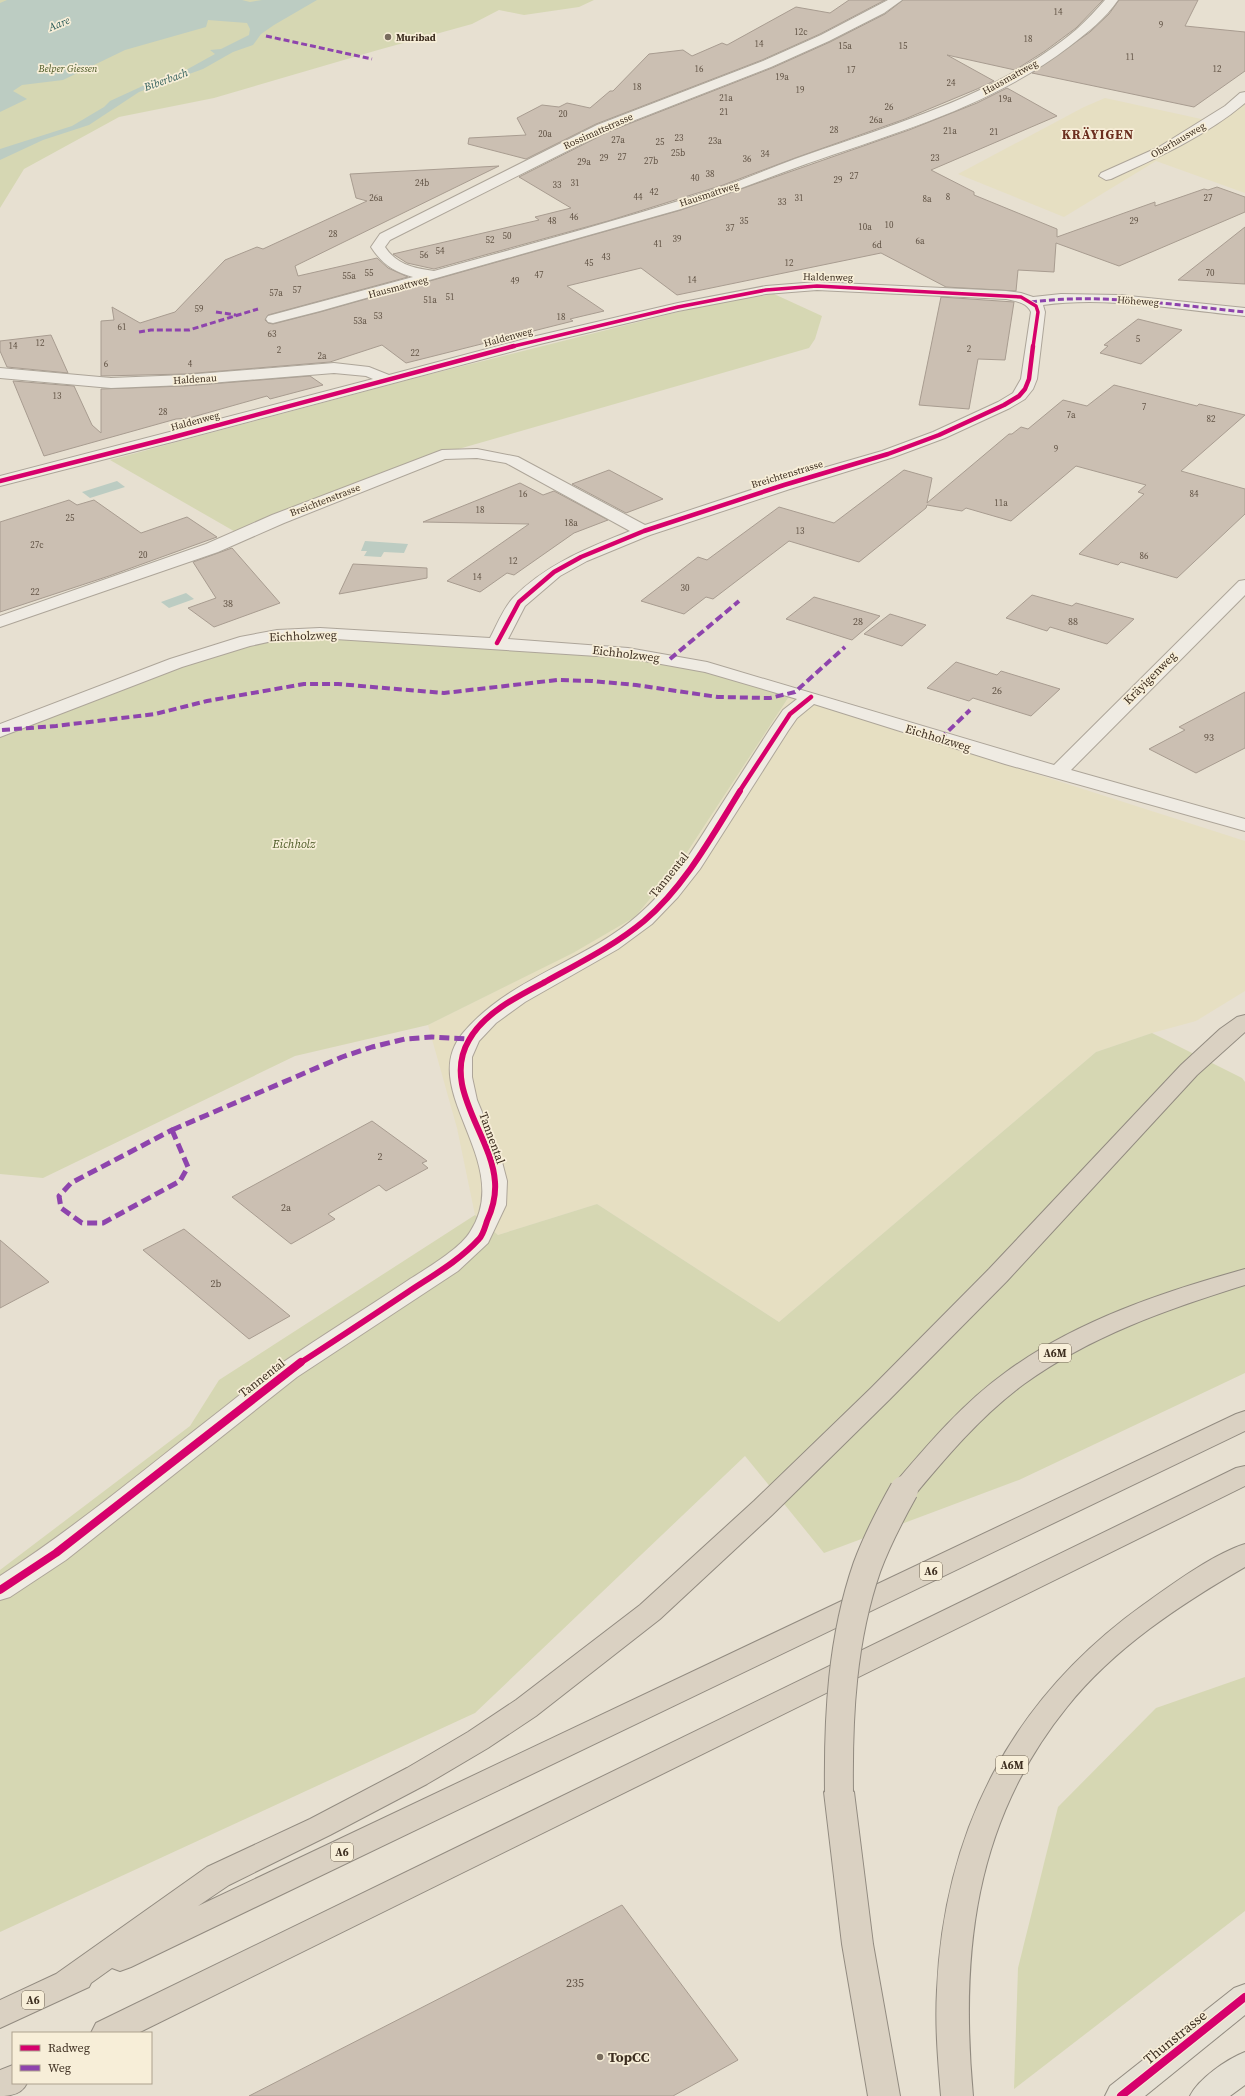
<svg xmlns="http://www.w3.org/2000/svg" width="1245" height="2096" font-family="'Source Serif 4',serif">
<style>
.farmland{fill:#e6dfc2}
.green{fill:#d6d7b3}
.water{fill:#bcccc2}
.building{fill:#cbbfb2;stroke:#a89c90}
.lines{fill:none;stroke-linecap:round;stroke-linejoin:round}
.minor-casing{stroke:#ada599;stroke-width:2}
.major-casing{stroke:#928b80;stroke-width:2}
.highway-casing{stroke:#928b80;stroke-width:2}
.minor{fill:#efebe3;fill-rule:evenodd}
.major{fill:#e6e1d4;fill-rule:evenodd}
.highway{fill:#dad1c2;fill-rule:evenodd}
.highway-bridge-casing{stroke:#928b80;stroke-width:30;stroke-linecap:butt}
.highway-bridge{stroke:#dad1c2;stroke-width:28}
.quiet-far2{stroke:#8e44ad;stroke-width:3;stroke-dasharray:6 3;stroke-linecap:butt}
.quiet-far1{stroke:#8e44ad;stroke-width:4;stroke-dasharray:8 4;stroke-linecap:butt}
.quiet{stroke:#8e44ad;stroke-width:5;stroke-dasharray:10 5;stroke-linecap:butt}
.cycleway-far3-casing{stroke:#f7eed8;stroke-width:5}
.cycleway-far2-casing{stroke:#f7eed8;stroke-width:6}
.cycleway-far1-casing{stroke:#f7eed8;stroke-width:8}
.cycleway-casing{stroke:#f7eed8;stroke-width:10}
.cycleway-far3{stroke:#d6006c;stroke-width:3.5}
.cycleway-far2{stroke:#d6006c;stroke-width:4.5}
.cycleway-far1{stroke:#d6006c;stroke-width:6}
.cycleway{stroke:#d6006c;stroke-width:8}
.poi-dot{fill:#786c5e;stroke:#f7eed8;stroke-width:1.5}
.labels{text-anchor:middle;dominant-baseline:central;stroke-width:3.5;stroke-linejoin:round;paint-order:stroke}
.far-number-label{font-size:9px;fill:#605244}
.far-poi-label{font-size:10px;font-weight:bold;fill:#3d2e20;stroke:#f7eed8;text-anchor:start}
.far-park-label{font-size:10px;font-style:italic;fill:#4d5a26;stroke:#f7eed8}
.far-street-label{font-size:10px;fill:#3d2e20;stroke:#f7eed8}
.number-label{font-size:10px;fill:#605244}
.far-water-label{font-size:11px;font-style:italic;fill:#2f5d5a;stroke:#f7eed8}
.shield{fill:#f7eed8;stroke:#756857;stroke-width:1}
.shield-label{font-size:11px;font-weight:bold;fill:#3d2e20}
.street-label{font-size:12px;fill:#3d2e20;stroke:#f7eed8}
.park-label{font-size:12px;font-style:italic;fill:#4d5a26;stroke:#f7eed8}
.near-number-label{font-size:12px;fill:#605244}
.far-district-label{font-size:13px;font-weight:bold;letter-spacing:1px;fill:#6b2e1e;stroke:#f7eed8}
.near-street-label{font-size:14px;fill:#3d2e20;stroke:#f7eed8}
.near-poi-label{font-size:14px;font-weight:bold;fill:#3d2e20;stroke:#f7eed8;text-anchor:start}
</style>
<rect width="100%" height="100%" fill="#e7e0d1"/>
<!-- farmland -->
<g class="farmland">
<polygon points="1105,98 1215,122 1245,101 1245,193 1156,161 1064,217 958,174 1084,107"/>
<polygon points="790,695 1245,841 1245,991 1196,1021 1152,1033 1096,1052 779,1322 597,1204 498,1235 475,1215 457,1128 428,1025 572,953 635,917 682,860"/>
</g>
<!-- green -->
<g class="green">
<polygon points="0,0 594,0 579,7 524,15 499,10 472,24 378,50 214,98 119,117 24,169 0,208"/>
<polygon points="774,294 822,316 815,339 809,348 441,454 239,534 110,460 419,377 710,304"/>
<polygon points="317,636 488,645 676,662 790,695 682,860 635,917 573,953 428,1025 295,1056 43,1178 0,1174 0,733 47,712 262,640"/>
<polygon points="1152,1033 1242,1078 1245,1082 1245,1373 1019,1480 824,1553 745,1456 475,1713 0,1932 0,1570 190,1426 219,1380 475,1215 498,1235 597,1204 779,1322 1096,1052"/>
<polygon points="1245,1677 1245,1911 1014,2089 1018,1968 1058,1807 1156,1708"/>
</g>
<!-- water -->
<g class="water">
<polygon points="7,0 242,0 250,2 262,0 317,0 274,25 261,34 253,45 233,52 203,69 139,92 89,125 43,140 0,160 0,149 72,126 104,107 110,101 147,84 186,70 215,54 210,50 221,49 249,35 250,29 247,23 208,20 206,27 125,50 63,80 22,85 13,91 27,99 0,112 0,3"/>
<polygon points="117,481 125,487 90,498 82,492"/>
<polygon points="365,541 408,544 404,553 384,552 381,557 364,556 367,551 361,551"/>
<polygon points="186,593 194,599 169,608 161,602"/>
</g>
<!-- building -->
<g class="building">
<polygon points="849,0 885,0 820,34 762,60 596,124 526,159 468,144 469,138 526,135 517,118 542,105 559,107 567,103 590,108 610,91 613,91 649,54 683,50 692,56 722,43 727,45 796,7 830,13"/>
<polygon points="903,0 1103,0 1076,28 1045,51 1015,70 947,55 994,81 977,89 905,119 795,158 723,185 608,221 434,269 407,263 393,254 539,220 535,217 571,208 519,177 608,132 772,68 830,42 885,14"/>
<polygon points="1119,0 1198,0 1185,26 1245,32 1245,71 1194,107 1032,73 1090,32 1109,14"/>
<polygon points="1007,88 1057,116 931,170 974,192 974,195 1057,229 1057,237 1155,202 1155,206 1204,189 1208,190 1217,187 1245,197 1245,212 1119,266 1056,243 1054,272 1018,270 1016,291 946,287 881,253 677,295 641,268 567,286 604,311 570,319 573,321 406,363 382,345 330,362 185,374 101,376 101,321 114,320 112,307 140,323 175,312 225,260 257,247 263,249 367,201 356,198 350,174 499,166 295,266 298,276 377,258 388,268 408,277 268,315 265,320 268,323 273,324 320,312 681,210 909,130 977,103"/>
<polygon points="1245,227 1245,284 1178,280"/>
<polygon points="941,297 1014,302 1005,360 978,359 969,409 919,405"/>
<polygon points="1138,319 1182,330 1141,364 1100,353 1108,346 1104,345"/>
<polygon points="51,335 68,373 7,367 0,351 0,341"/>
<polygon points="310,376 323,385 270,399 267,396 189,418 176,419 44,456 13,381 74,386 92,425 101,433 101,389 185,386"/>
<polygon points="1114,385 1197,406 1199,404 1245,415 1181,471 1245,489 1245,514 1177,578 1121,562 1118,565 1079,554 1144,494 1138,492 1146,485 1076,466 1011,521 966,508 962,511 927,505 926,508 859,562 789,541 713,599 706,597 684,614 641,601 698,557 707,560 779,507 834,523 904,470 932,478 927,503 1009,434 1012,434 1021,427 1028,429 1063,400 1087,406"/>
<polygon points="609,470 663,499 626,513 572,484"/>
<polygon points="520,483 543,495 554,491 608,520 574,533 514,575 507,573 480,592 447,581 529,524 423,522"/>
<polygon points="69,500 77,505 94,500 141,533 187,517 217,537 109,576 0,612 0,522"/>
<polygon points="232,548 280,603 214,627 188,608 216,598 193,562"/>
<polygon points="353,564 427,568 427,578 339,594"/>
<polygon points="1032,595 1072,606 1076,603 1134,619 1107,644 1050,627 1047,631 1006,618"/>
<polygon points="814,597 880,616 852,640 786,619"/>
<polygon points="890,614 926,625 902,646 864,634"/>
<polygon points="956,662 997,675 1001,671 1060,689 1031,716 973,698 969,701 927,688"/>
<polygon points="1245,692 1245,748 1196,773 1149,749 1185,730 1179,727"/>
<polygon points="372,1121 427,1161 422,1163 428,1168 386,1191 379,1185 328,1214 335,1219 291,1244 232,1197"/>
<polygon points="184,1229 290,1316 249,1339 143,1250"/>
<polygon points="0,1240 49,1282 0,1308"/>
<polygon points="622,1905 738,2060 673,2096 249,2096"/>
</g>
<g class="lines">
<defs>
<g id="minor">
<path d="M888,0H902L884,13L829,41L771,67L607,131L390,240L385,247C397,265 414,268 434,271C527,245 621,220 713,190C741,181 768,169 795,159C893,124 996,97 1077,29C1087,20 1096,10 1105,0H1118C1106,18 1087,33 1070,46C992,106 897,132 806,164C764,179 723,196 681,209L320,311L273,323L268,322L266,319L268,316L413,277C394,272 382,264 371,247L380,234L597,125L763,61L821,35Z"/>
<path d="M1245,92V103C1206,136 1157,158 1111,179L1106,180L1099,176L1101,173L1159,147L1225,106L1240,93Z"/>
<path d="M817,282L1006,291L1021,293L1033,297L1061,294L1119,295L1245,308V316C1179,310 1109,296 1043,305L1045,312L1037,379L1033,389L1025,399L1010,408L945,438L894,457L790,489L650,535L587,561L560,576L525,606L508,639L628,648L707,662L1054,765L1239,581L1245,580V595L1071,770L1245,819V831L1005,764L814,704L797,718L788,731L700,869L678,897L652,924L618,949L525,1002L496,1023L479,1041L472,1057V1077L477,1100L501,1158L507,1181L506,1205L488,1243L458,1271L297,1377L66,1560L10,1597L0,1600V1576C73,1529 140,1473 208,1420C233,1401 257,1380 282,1363C323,1335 365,1309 407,1281C424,1270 460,1249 470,1232C516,1162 415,1090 463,1033C509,978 584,962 637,916C669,889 691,853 713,818C732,788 751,759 770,729L783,710L797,699L705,672L628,658L320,638L277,640L250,646L182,667L0,737V724L170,659L240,637L277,630L320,628L490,638C497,625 503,609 513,598C546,564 588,548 630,531L506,463L477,458L445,459L284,523L218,552L0,627V616L206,544L272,515L442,450L477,449L518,457L645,525L778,481L882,451L933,432L998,402L1013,393L1021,379L1031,312C1027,302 1015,301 1006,299L817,290L766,294L678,311L540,344L176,441L0,486V476L373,379L366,376L334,373L185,385L111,388L0,378V368L111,378L185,375L334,363L369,367L389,375L532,337L678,303L766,286Z"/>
</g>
<g id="major">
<polygon points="1245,1984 1245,2015 1145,2096 1105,2096 1110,2086 1234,1988"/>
<path d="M1245,2052V2085L1230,2096H1190C1198,2079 1227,2059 1245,2052Z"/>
</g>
<g id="highway">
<polygon points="1245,1015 1245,1032 1197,1075 1007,1281 889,1400 772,1515 660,1619 536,1716 488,1748 427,1784 330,1835 229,1885 198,1906 1236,1414 1245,1411 1245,1431 131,1967 120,1971 112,1968 91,1983 89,1987 0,2028 0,2000 56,1974 207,1867 310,1819 407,1768 468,1732 516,1700 640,1605 754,1501 871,1388 989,1269 1181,1065 1220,1029 1237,1017"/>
<path d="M1245,1269V1285C1168,1309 1090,1336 1024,1384C981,1416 947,1456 913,1497L904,1499L895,1497L891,1490L895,1483C929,1443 963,1403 1006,1372C1076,1321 1162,1292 1245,1269Z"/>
<polygon points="1245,1466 1245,1486 138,2033 91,2033 96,2023 1236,1468"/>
<path d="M1245,1544V1567C1181,1604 1114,1648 1067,1707C974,1822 960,1954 973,2096H941C938,2061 935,2026 937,1990C944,1830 1012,1699 1143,1605C1171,1585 1213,1554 1245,1544Z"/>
<polygon points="839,1780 849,1784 854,1792 873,1944 900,2096 868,2096 842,1944 824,1792 829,1784"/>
<path d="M13,2065V2083H27C22,2094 11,2096 0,2096V2070Z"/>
</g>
</defs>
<!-- minor casing -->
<use href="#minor" class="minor-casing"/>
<!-- major casing -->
<use href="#major" class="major-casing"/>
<!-- highway casing -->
<use href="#highway" class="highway-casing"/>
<!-- minor -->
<use href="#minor" class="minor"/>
<!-- major -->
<use href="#major" class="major"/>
<!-- highway -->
<use href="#highway" class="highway"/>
<defs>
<path id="highway-bridge" d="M839,1792C838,1716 842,1639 867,1567C877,1540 890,1515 904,1490"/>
</defs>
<!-- highway-bridge casing -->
<use href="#highway-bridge" class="highway-bridge-casing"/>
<!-- highway-bridge -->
<use href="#highway-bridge" class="highway-bridge"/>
<!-- quiet-far2 -->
<g class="quiet-far2">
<polyline points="266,36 372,59"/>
<path d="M1031,302C1102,293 1174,305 1245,312"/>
<polyline points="216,312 236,315"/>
<polyline points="139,332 151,330 189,330 258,309"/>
</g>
<!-- quiet-far1 -->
<g class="quiet-far1">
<polyline points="670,659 739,601"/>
<polyline points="2,730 56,726 155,714 207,701 304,684 338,684 444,693 557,680 592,681 636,685 718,697 770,698 795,692 845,647"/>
<polyline points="940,739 970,710"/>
</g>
<!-- quiet -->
<g class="quiet">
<polygon points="172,1130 188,1167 180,1181 103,1223 82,1223 61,1208 59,1196 71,1183"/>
<polyline points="172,1130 342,1057 372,1047 405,1039 432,1037 469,1039"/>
</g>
<defs>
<polyline id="cycleway-far3" points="510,347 678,307 766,290 817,286 1021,297 1036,306 1038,312 1033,347"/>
<g id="cycleway-far2">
<polyline points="0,481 170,438 514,346"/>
<polyline points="497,643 519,602 554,572 581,557 644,531 784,485 888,454 939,435 1004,405 1019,396 1025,389 1029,379 1033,346"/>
<polyline points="739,792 790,714 811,697"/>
</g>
<path id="cycleway-far1" d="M300,1363C336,1340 372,1316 408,1292C432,1276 459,1261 479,1239C483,1235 485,1227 487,1221C493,1208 496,1196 495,1182C492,1135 441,1087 469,1040C484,1013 518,996 545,982C579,963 614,946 644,921C685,886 712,836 740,791"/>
<g id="cycleway">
<polyline points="0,1590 56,1553 301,1362"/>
<polyline points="1121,2096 1245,1997"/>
</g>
</defs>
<!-- cycleway-far3 casing -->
<use href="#cycleway-far3" class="cycleway-far3-casing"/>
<!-- cycleway-far2 casing -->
<use href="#cycleway-far2" class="cycleway-far2-casing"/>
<!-- cycleway-far1 casing -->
<use href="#cycleway-far1" class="cycleway-far1-casing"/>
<!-- cycleway casing -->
<use href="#cycleway" class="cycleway-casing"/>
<!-- cycleway-far3 -->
<use href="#cycleway-far3" class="cycleway-far3"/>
<!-- cycleway-far2 -->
<use href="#cycleway-far2" class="cycleway-far2"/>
<!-- cycleway-far1 -->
<use href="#cycleway-far1" class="cycleway-far1"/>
<!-- cycleway -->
<use href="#cycleway" class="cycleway"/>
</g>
<!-- markers -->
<g class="poi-dot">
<circle cx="388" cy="37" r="4"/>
<circle cx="600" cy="2057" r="4"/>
</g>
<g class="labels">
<!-- far-number labels -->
<g class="far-number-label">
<text x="1058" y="12">14</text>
<text x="1161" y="25">9</text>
<text x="801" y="32">12c</text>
<text x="1028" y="39">18</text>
<text x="759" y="44">14</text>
<text x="845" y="46">15a</text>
<text x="903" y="46">15</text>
<text x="1130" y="57">11</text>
<text x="699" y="69">16</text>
<text x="1217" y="69">12</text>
<text x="851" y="70">17</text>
<text x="782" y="77">19a</text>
<text x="951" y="83">24</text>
<text x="637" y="87">18</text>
<text x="800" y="90">19</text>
<text x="726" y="98">21a</text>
<text x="1005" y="99">19a</text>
<text x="889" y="107">26</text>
<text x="724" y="112">21</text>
<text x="563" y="114">20</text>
<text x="876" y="120">26a</text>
<text x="834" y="130">28</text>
<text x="950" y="131">21a</text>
<text x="994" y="132">21</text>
<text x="545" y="134">20a</text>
<text x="679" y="138">23</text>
<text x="618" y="140">27a</text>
<text x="715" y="141">23a</text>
<text x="660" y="142">25</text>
<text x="678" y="153">25b</text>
<text x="765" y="154">34</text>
<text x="622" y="157">27</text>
<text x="604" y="158">29</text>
<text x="935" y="158">23</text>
<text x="747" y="159">36</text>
<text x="651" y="161">27b</text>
<text x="584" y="162">29a</text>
<text x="710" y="174">38</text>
<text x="854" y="176">27</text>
<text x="695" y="178">40</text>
<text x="838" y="180">29</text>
<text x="422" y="183">24b</text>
<text x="575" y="183">31</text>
<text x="557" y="185">33</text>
<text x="654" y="192">42</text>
<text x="638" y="197">44</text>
<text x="948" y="197">8</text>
<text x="376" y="198">26a</text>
<text x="799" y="198">31</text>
<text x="1208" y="198">27</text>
<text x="927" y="199">8a</text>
<text x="782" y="202">33</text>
<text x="574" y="217">46</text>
<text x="552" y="221">48</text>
<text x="744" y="221">35</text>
<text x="1134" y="221">29</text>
<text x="889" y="225">10</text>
<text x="865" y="227">10a</text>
<text x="730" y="228">37</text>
<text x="333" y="234">28</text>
<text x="507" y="236">50</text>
<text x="677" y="239">39</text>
<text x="490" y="240">52</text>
<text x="920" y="241">6a</text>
<text x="658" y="244">41</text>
<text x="877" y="245">6d</text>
<text x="440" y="251">54</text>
<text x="424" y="255">56</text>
<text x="606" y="257">43</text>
<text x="589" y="263">45</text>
<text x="789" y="263">12</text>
<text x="369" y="273">55</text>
<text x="1210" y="273">70</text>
<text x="539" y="275">47</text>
<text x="349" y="276">55a</text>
<text x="692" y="280">14</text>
<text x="515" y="281">49</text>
<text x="297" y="290">57</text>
<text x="276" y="293">57a</text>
<text x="450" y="297">51</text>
<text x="430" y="300">51a</text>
<text x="199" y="309">59</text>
<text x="378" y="316">53</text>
<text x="561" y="317">18</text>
<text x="360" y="321">53a</text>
<text x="122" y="327">61</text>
<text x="272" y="334">63</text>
<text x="1138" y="339">5</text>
<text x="40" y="343">12</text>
<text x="13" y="346">14</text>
<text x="969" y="349">2</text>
<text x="279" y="350">2</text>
<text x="415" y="353">22</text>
<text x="322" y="356">2a</text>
<text x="106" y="364">6</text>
<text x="190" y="364">4</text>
<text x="57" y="396">13</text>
<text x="1144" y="407">7</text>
<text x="163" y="412">28</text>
<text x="1071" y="415">7a</text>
<text x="1211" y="419">82</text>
<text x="1056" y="449">9</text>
<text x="523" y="494">16</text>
<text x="1194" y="494">84</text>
<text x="1001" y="503">11a</text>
<text x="480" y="510">18</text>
<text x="70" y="518">25</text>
<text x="571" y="523">18a</text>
<text x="800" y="531">13</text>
<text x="37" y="545">27c</text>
<text x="143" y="555">20</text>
<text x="1144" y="556">86</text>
<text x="513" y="561">12</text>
<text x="477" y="577">14</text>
<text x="685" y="588">30</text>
<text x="35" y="592">22</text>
</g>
<!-- far-poi labels -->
<g class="far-poi-label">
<text x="396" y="37">Muribad</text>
</g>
<!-- far-park labels -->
<g class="far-park-label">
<text x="68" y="68">Belper Giessen</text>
</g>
<!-- far-street labels -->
<g class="far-street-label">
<text transform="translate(1010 77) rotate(-29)">Hausmattweg</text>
<text transform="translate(598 131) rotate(-24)">Rossimattstrasse</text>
<text transform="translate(1178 140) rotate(-30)">Oberhausweg</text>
<text transform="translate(709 194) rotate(-18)">Hausmattweg</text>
<text transform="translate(828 277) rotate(1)">Haldenweg</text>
<text transform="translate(398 287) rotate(-15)">Hausmattweg</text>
<text transform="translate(1138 301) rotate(4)">Höheweg</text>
<text transform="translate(508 337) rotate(-15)">Haldenweg</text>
<text transform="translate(195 379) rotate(-4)">Haldenau</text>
<text transform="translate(195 421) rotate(-15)">Haldenweg</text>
<text transform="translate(787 474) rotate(-17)">Breichtenstrasse</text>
<text transform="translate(325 500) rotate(-21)">Breichtenstrasse</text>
</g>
<!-- number labels -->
<g class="number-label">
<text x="228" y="603">38</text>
<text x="858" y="621">28</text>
<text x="1073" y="621">88</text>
<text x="997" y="690">26</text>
<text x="1209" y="737">93</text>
<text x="380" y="1156">2</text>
<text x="286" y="1207">2a</text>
<text x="216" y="1283">2b</text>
</g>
<!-- far-water labels -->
<g class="far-water-label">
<text transform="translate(59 24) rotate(-22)">Aare</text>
<text transform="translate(166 80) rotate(-20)">Biberbach</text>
</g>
<!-- shield labels -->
<g class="shield">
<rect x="1039" y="1344" width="32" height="18" rx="3"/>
<rect x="920" y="1562" width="22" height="18" rx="3"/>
<rect x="996" y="1756" width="32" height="18" rx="3"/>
<rect x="331" y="1843" width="22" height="18" rx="3"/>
<rect x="22" y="1991" width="22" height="18" rx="3"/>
</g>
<g class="shield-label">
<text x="1055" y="1353">A6M</text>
<text x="931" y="1571">A6</text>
<text x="1012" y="1765">A6M</text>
<text x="342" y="1852">A6</text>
<text x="33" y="2000">A6</text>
</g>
<!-- street labels -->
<g class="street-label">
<text transform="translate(303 636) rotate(-2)">Eichholzweg</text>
<text transform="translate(626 654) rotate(7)">Eichholzweg</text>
<text transform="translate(1150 678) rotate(-45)">Kräyigenweg</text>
<text transform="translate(938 738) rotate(17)">Eichholzweg</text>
<text transform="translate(669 875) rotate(-51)">Tannental</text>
<text transform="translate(492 1138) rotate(70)">Tannental</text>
<text transform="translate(262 1378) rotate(-38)">Tannental</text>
</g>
<!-- park labels -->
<g class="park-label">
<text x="294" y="844">Eichholz</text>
</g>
<!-- near-number labels -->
<g class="near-number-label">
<text x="575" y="1983">235</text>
</g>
<!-- far-district labels -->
<g class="far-district-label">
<text x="1098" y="134">KRÄYIGEN</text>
</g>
<!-- near-street labels -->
<g class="near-street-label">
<text transform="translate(1175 2037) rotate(-39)">Thunstrasse</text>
</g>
<!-- near-poi labels -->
<g class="near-poi-label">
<text x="608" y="2057">TopCC</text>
</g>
</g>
<!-- legend -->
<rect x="12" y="2032" width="140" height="52" fill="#f7eed8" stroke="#ada18e"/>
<rect x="20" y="2045" width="20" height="6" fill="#d6006c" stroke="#ada18e"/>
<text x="48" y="2052" font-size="12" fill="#3d2e20">Radweg</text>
<rect x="20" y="2065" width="20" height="6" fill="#8e44ad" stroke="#ada18e"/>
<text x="48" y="2072" font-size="12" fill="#3d2e20">Weg</text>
</svg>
